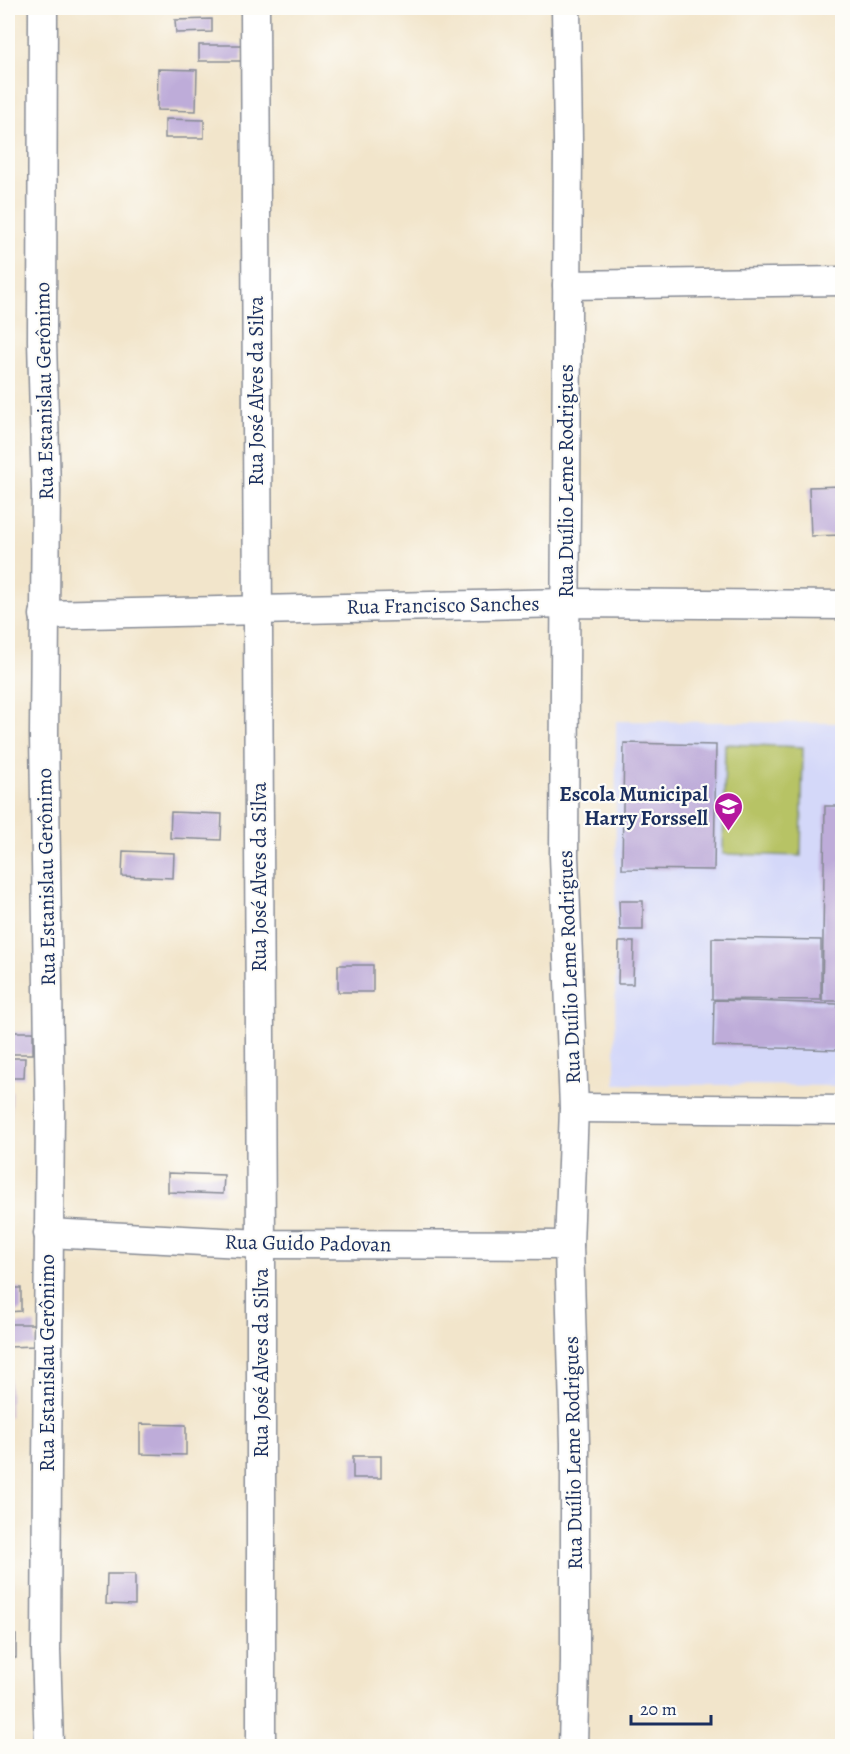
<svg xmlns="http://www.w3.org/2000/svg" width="850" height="1754" font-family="Alegreya,serif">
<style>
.built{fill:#d4d8f9}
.green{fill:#b7c365;stroke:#697962;stroke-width:1.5}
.building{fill:#beacd9}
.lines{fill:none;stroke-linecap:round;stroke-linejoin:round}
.minor-casing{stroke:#868a94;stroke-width:31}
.minor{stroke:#fff;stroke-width:28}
.labels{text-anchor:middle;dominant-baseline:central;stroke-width:4.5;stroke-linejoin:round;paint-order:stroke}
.street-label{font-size:21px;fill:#1b2f5e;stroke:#fdfcf7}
.poi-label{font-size:21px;font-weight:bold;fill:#1b2f5e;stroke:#fdfcf7;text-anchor:end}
</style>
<rect width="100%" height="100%" fill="#fdfcf7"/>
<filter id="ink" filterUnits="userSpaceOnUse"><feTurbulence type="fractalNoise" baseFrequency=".0167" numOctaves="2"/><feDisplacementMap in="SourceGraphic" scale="12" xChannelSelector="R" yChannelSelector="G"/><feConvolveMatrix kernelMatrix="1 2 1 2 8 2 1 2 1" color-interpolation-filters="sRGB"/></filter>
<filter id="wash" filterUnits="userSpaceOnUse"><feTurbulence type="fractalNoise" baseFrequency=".008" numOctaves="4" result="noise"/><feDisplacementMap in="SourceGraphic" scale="24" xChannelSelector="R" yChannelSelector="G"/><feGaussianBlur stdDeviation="1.35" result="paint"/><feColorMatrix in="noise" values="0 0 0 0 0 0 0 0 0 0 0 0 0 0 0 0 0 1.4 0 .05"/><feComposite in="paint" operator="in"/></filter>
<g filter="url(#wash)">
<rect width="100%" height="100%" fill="#f2e5cb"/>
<!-- built -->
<polygon class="built" points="616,721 842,723 842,1086 615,1084"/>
<!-- green -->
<polygon class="green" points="725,744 803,747 801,856 723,854"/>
<g id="blocks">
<!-- building -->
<g class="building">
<polygon points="212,19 212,32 176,33 175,20"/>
<rect x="199" y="45" width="43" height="16"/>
<polygon points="158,69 197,70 196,111 157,110"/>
<polygon points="165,119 204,120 204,138 165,138"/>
<polygon points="842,486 842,535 811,536 809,487"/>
<polygon points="624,743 716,745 714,870 622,869"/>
<polygon points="825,806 842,806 842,1001 822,1001"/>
<polygon points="171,812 222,814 221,840 170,838"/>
<polygon points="123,851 174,853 173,878 122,876"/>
<rect x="8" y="868" width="2" height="20"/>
<polygon points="619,901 643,901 643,930 620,930"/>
<polygon points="712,938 821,940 821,1000 712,999"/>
<polygon points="619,942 634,942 633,984 618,984"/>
<rect x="338" y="965" width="35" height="27"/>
<polygon points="714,1000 838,1004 837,1050 713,1046"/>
<rect x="8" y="1032" width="25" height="22"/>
<polygon points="8,1058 25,1058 24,1078 8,1078"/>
<polygon points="8,1092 12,1092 11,1120 8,1120"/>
<polygon points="168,1173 224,1175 223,1194 168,1192"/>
<polygon points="8,1288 21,1288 21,1311 8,1312"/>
<polygon points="8,1324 35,1324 35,1346 8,1347"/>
<rect x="8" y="1378" width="2" height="39"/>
<polygon points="140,1424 186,1425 186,1455 140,1454"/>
<rect x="353" y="1456" width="28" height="22"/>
<polygon points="8,1571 12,1571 13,1599 8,1599"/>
<polygon points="107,1574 135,1574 135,1605 106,1604"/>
<rect x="8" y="1635" width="8" height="23"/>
</g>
</g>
</g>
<g filter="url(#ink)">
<use href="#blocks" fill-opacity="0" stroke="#868a94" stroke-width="1.5"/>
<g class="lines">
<defs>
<g id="minor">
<polyline points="43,8 42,341 46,491 44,735 50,1112 47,1465 46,1650 49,1746"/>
<polyline points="255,8 261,1244 261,1746"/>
<polyline points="566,8 568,141 564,856 574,1108 569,1245 575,1443 575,1661 573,1746"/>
<polyline points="567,285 842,281"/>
<polyline points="44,615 566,603 842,605"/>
<polyline points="574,1108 842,1110"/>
<polyline points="48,1233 261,1244 569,1245"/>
</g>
</defs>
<!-- minor casing -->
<use href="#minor" class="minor-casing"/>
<!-- minor -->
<use href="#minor" class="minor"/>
</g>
</g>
<!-- icons -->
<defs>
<symbol id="school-pin" viewBox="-11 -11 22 30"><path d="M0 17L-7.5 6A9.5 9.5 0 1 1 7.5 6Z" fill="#b5179e" stroke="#fdfcf7"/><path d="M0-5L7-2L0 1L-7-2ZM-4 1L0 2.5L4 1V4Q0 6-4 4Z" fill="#fff"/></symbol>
</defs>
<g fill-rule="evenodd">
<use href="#school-pin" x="712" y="790" width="33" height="45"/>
</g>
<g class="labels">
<!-- street labels -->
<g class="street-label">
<text transform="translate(44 391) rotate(-91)">Rua Estanislau Gerônimo</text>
<text transform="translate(256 391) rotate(-90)">Rua José Alves da Silva</text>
<text transform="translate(566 481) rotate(-90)">Rua Duílio Leme Rodrigues</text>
<text transform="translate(443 605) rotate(-1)">Rua Francisco Sanches</text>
<text transform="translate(46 877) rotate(-91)">Rua Estanislau Gerônimo</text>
<text transform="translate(259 877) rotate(-90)">Rua José Alves da Silva</text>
<text transform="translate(569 967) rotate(-92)">Rua Duílio Leme Rodrigues</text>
<text transform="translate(308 1243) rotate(1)">Rua Guido Padovan</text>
<text transform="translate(47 1363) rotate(-90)">Rua Estanislau Gerônimo</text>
<text transform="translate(261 1363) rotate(-90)">Rua José Alves da Silva</text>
<text transform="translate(573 1453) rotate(-91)">Rua Duílio Leme Rodrigues</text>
</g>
<!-- poi labels -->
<g class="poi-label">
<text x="708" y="794">Escola Municipal<tspan x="708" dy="24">Harry Forssell</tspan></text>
</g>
</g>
<!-- margin -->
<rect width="850" height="1754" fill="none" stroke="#fdfcf7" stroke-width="30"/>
<!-- scale -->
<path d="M631 1715v9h80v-9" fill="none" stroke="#1b2f5e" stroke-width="3"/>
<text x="640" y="1715" font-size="18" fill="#1b2f5e" stroke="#fdfcf7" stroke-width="4.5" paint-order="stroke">20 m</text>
</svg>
